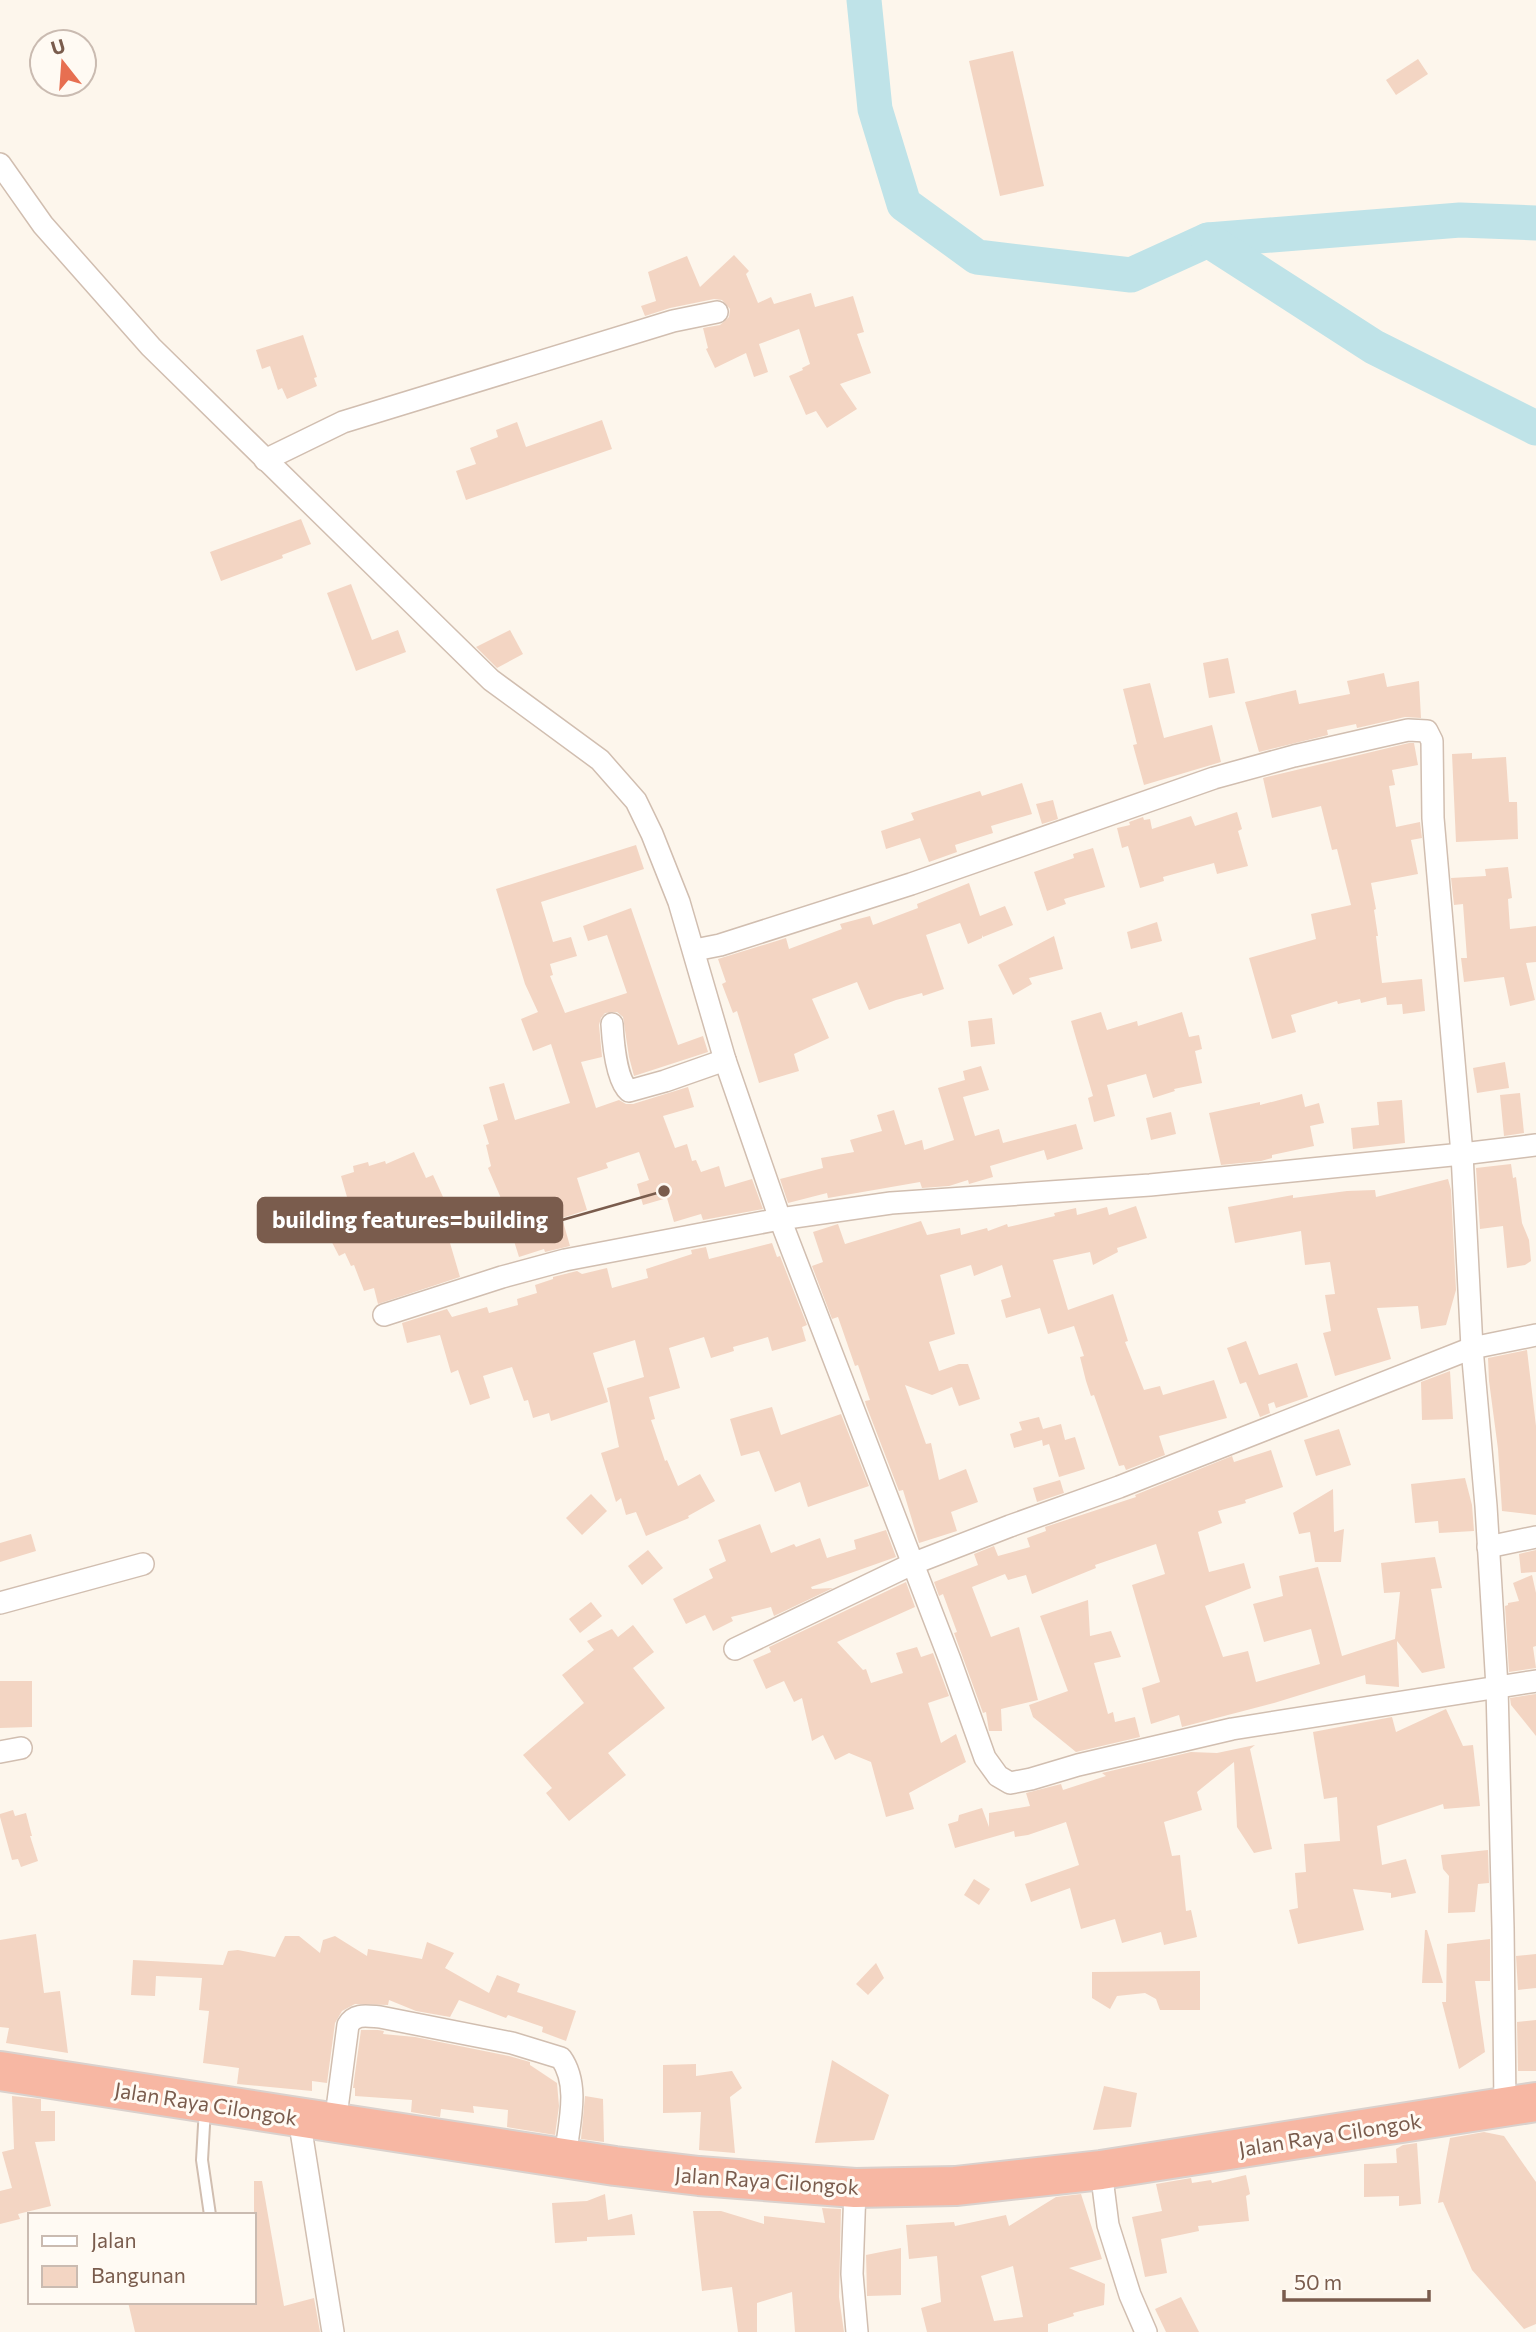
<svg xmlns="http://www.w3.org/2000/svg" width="1536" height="2332" font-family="Commissioner,sans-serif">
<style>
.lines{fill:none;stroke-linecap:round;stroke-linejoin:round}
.river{stroke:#bfe3e8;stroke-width:35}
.building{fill:#f3d5c3;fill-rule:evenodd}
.lane-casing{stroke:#d1beb0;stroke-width:14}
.street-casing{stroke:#d1beb0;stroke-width:24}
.highway-casing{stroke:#dad1cd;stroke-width:42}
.lane{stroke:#fff;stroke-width:10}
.street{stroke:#fff;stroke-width:21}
.highway{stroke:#f7b7a3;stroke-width:38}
.labels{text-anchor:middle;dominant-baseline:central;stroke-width:6;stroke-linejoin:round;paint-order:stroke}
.street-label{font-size:21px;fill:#7a5c4d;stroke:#fffaf3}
.leader{fill:none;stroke:#7a5c4d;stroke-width:2.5}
.callout-dot{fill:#7a5c4d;stroke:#fffaf3;stroke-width:2.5}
.callout{fill:#7a5c4d;stroke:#7a5c4d;stroke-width:2.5}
.callout-label{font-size:23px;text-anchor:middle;font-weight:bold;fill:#fff}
</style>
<rect width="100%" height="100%" fill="#fdf6ec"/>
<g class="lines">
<!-- river -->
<g class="river">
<polyline points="864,0 875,109 904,204 977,257 1131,275 1208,240 1460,220 1536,223"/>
<polyline points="1208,240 1374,347 1536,428"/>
</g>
</g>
<!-- building -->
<g class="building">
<polygon points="1013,51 1044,186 1000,196 969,61"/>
<polygon points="1418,59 1428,74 1396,95 1386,80"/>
<polygon points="734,255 749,271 746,274 758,303 771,297 774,304 811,293 815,307 853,296 864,332 857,334 871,373 840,384 857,409 827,428 816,411 806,415 789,376 803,370 802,368 810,364 799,329 759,344 768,372 754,377 746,353 715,368 706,349 708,348 703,328 720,325 729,317 730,309 722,300 714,299 670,308 645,316 641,306 656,301 648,272 687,256 700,287"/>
<polygon points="303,335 317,377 314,378 317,386 287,399 282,388 278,390 270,366 262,369 256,350"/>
<polygon points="602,420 612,449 466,500 456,471 476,464 470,448 498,437 496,430 517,422 526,447"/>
<polygon points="301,519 311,544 282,555 283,558 221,581 210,552"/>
<polygon points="351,584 372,640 398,630 406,652 356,671 327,593"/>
<polygon points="510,630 523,654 497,668 476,647"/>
<polygon points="1228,658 1235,693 1209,698 1203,663"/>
<polygon points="1384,673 1387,687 1419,681 1421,718 1405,717 1357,728 1356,724 1327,730 1328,735 1259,752 1245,702 1296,690 1299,704 1350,694 1347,681"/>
<polygon points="1150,683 1164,738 1212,725 1221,762 1144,785 1133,745 1137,744 1123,689"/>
<polygon points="1409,743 1414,743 1418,765 1392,770 1395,785 1389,786 1396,827 1420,822 1422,838 1411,840 1418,874 1371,883 1376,909 1374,910 1378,936 1376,936 1382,983 1422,979 1425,1011 1403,1014 1402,1004 1387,1005 1386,997 1361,1003 1360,999 1338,1004 1337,1001 1291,1015 1296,1032 1272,1039 1249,958 1316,939 1311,914 1351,905 1337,849 1332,850 1321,806 1272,818 1263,778"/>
<polygon points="1472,753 1472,759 1506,757 1509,802 1517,802 1518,839 1456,842 1452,754"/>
<polygon points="1022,783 1032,814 991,826 993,833 955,845 957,852 929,862 920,838 886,849 881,831 914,820 911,813 980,791 982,796"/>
<polygon points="1053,800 1058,819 1042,824 1036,804"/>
<polygon points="1237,812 1242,829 1238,831 1248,866 1217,874 1214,863 1163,877 1164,881 1140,888 1128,846 1122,848 1117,828 1130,825 1129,822 1143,817 1144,820 1150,819 1152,829 1191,816 1195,826"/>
<polygon points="636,845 644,869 541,902 553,942 571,937 577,956 550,964 553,975 550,976 565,1013 627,993 607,935 588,941 583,926 631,908 678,1045 703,1036 708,1052 634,1076 629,1057 623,1017 617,1012 605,1013 601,1018 599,1025 602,1057 581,1062 596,1108 619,1100 626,1104 633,1104 688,1087 694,1107 663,1116 675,1148 687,1144 692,1161 696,1160 701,1172 719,1166 725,1187 752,1179 763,1209 703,1220 701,1214 674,1222 667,1198 643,1205 637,1184 649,1180 639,1152 606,1163 608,1168 577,1178 587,1210 562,1218 570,1246 545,1252 544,1249 519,1257 500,1196 488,1168 491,1166 486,1145 489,1144 483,1125 498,1120 489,1087 504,1083 515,1120 570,1103 551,1044 533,1051 521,1019 538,1012 525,984 496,889"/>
<polygon points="1093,848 1105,887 1064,899 1066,904 1047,911 1034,872 1074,858 1073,854"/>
<polygon points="1508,867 1512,898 1508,899 1510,929 1536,926 1536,962 1526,963 1535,1000 1510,1006 1504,977 1464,982 1461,958 1467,958 1463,904 1454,905 1451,878 1486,876 1485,869"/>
<polygon points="969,883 980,916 1005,906 1013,925 983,937 982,935 982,938 968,944 960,923 926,935 944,989 923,996 922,993 896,1000 869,1010 857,982 812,999 829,1038 794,1054 799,1071 759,1083 737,1011 733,1013 722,984 726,982 718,959 786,938 789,949 842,929 840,924 870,916 873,925 918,908 917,904"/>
<polygon points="1157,922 1162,941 1131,949 1127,932"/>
<polygon points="1054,936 1063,969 1029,978 1032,984 1013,995 998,965"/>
<polygon points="1101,1012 1107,1030 1137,1021 1138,1026 1182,1012 1189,1037 1199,1035 1202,1049 1195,1051 1202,1083 1174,1089 1175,1091 1153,1098 1146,1074 1107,1085 1115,1116 1094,1122 1088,1098 1093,1096 1071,1021"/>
<polygon points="992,1018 995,1044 971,1047 968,1021"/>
<polygon points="1505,1062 1509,1088 1477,1093 1473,1068"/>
<polygon points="981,1066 989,1090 963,1097 975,1136 999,1129 1003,1143 1076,1124 1083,1149 1047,1160 1044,1150 990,1166 993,1177 969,1184 968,1180 949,1186 922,1188 920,1182 828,1198 827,1193 788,1203 780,1179 823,1168 821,1158 854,1152 850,1140 882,1131 877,1115 894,1110 905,1145 922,1140 924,1150 954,1140 938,1088 965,1080 963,1071"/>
<polygon points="1520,1093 1524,1133 1504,1136 1500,1095"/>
<polygon points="1302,1094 1305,1107 1319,1103 1324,1123 1310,1126 1314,1146 1272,1155 1272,1158 1261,1161 1221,1165 1209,1113 1260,1102 1260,1105"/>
<polygon points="1402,1100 1405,1143 1353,1149 1351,1128 1379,1125 1377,1102"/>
<polygon points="1171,1112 1176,1134 1151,1140 1146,1118"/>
<polygon points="414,1152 426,1178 433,1175 448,1208 449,1207 460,1240 450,1243 460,1277 378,1304 374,1288 364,1291 354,1265 351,1266 345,1253 339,1256 323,1225 351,1211 341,1176 354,1172 353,1166 368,1162 369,1166 385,1161 386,1164"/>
<polygon points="1511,1164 1513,1178 1516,1177 1522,1223 1529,1240 1531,1261 1525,1265 1507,1268 1503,1226 1480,1229 1476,1168"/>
<polygon points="1448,1179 1451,1190 1456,1290 1446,1325 1421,1329 1418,1306 1377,1308 1391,1359 1335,1376 1323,1333 1331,1331 1325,1295 1335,1294 1330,1262 1305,1265 1301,1231 1235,1243 1228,1207 1293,1195 1293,1198 1347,1191 1375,1190 1376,1197"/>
<polygon points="1136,1206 1147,1238 1117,1248 1118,1252 1093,1265 1090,1252 1053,1260 1068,1310 1113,1294 1128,1341 1125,1342 1144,1390 1160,1386 1163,1395 1214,1380 1227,1418 1159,1436 1165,1455 1126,1470 1124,1465 1119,1466 1094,1395 1091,1396 1086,1381 1080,1357 1084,1356 1074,1326 1048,1334 1040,1308 1006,1318 1001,1300 1011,1297 1002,1265 974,1276 971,1265 940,1275 955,1334 929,1342 939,1371 959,1364 968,1364 980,1399 959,1406 952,1387 932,1395 905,1385 926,1444 931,1443 939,1480 966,1469 978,1502 951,1512 957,1531 919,1543 903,1490 899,1491 866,1405 865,1401 870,1400 858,1365 855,1366 838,1317 832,1319 812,1266 823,1262 813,1232 838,1224 845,1244 921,1221 927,1235 960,1228 961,1235 987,1228 988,1231 1007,1224 1008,1227 1055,1216 1054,1213 1076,1208 1077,1215 1107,1207 1109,1215"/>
<polygon points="772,1243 777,1257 780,1256 807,1325 802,1327 806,1341 772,1351 768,1337 733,1347 734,1351 711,1358 704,1337 669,1348 680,1388 649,1397 655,1419 651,1420 665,1461 667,1460 678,1486 700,1474 715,1501 688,1516 689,1518 646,1536 636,1512 626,1515 621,1498 616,1502 601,1453 619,1447 607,1388 644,1377 635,1340 593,1353 608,1402 551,1421 549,1413 533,1418 528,1400 524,1401 512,1367 483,1376 490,1398 470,1405 458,1370 451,1373 440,1335 407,1343 402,1323 447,1309 452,1317 487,1307 489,1313 518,1305 517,1299 537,1293 535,1285 553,1279 553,1277 577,1271 582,1274 607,1268 612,1288 648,1278 646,1269 692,1254 691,1250 706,1247 709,1259"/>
<polygon points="1246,1341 1259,1375 1297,1363 1308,1397 1276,1408 1274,1402 1268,1404 1270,1413 1260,1417 1246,1382 1240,1384 1227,1348"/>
<polygon points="1527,1350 1536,1426 1536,1515 1502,1511 1498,1449 1489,1381 1488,1358"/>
<polygon points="1450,1371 1453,1419 1422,1420 1421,1382"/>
<polygon points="772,1407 781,1435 841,1414 869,1486 808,1507 800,1482 775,1492 759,1451 741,1456 730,1419"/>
<polygon points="1039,1417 1043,1429 1061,1424 1065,1440 1075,1437 1085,1469 1059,1477 1049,1444 1043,1446 1042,1440 1014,1448 1010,1434 1022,1430 1019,1422"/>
<polygon points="1339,1429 1351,1465 1316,1476 1304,1440"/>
<polygon points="1271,1450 1283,1487 1245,1500 1246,1503 1218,1511 1222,1523 1198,1532 1209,1572 1244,1563 1251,1588 1205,1606 1223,1657 1248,1651 1256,1682 1320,1664 1311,1629 1264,1642 1253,1604 1283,1596 1279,1576 1318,1567 1342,1656 1395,1639 1400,1592 1384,1593 1381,1563 1435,1557 1442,1588 1431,1589 1445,1668 1422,1673 1397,1641 1399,1687 1366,1684 1365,1675 1274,1703 1182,1727 1179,1715 1151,1724 1142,1688 1160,1682 1132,1585 1165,1574 1156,1544 1095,1565 1096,1568 1032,1594 1026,1575 1008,1580 1005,1574 972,1587 991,1637 1019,1627 1038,1700 1001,1709 1002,1731 989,1731 986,1712 983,1713 954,1633 957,1632 943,1594 939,1596 934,1582 978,1565 974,1554 994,1546 998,1556 1030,1547 1027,1538 1046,1531 1045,1527 1136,1497 1135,1495 1232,1456 1234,1462"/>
<polygon points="1465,1478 1472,1505 1474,1531 1439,1533 1438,1521 1415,1523 1411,1484"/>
<polygon points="1060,1480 1064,1493 1037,1502 1033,1488"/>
<polygon points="1333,1489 1334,1532 1344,1529 1341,1562 1315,1562 1310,1532 1299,1534 1293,1513"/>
<polygon points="591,1494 607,1511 582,1535 566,1518"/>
<polygon points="760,1524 771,1553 794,1544 796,1547 820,1538 827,1558 856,1549 854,1540 886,1530 896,1557 811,1587 812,1589 833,1588 774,1616 771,1607 731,1617 733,1621 713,1631 705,1615 686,1624 673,1599 713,1578 709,1569 726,1561 718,1540"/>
<polygon points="31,1534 36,1551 0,1562 0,1543"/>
<polygon points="648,1550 663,1568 642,1585 628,1566"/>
<polygon points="1536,1550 1536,1572 1521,1573 1519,1554"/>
<polygon points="1532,1575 1536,1593 1536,1646 1533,1647 1536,1668 1509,1672 1505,1606 1508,1605 1508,1603 1519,1601 1513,1583"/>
<polygon points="906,1582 915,1607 837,1642 863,1670 866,1669 871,1683 903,1673 896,1653 917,1647 921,1657 933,1653 949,1696 928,1703 941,1743 956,1734 966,1762 909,1793 914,1809 886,1817 871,1762 849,1753 835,1760 823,1735 812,1741 802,1698 794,1702 784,1681 766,1689 753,1660 771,1652 769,1647"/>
<polygon points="1088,1600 1090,1636 1111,1631 1121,1657 1094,1663 1108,1714 1113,1712 1115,1722 1135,1717 1140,1737 1076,1752 1033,1717 1029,1705 1068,1691 1040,1616"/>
<polygon points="591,1602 602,1616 580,1633 569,1619"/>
<polygon points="633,1625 654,1652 633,1668 665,1708 608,1753 626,1775 569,1821 546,1793 552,1788 523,1755 584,1703 562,1675 594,1650 587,1641 612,1629 618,1637"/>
<polygon points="0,1681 32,1681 32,1727 0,1728"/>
<polygon points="1536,1694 1536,1736 1511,1705 1510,1698"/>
<polygon points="1446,1709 1463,1746 1473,1745 1480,1806 1444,1809 1443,1804 1377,1826 1382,1865 1406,1859 1416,1893 1391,1898 1391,1893 1353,1889 1364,1930 1298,1944 1289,1910 1298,1908 1295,1873 1306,1872 1304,1844 1340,1841 1337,1797 1324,1799 1313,1732 1392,1717 1396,1732"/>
<polygon points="1255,1745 1250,1749 1272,1849 1254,1853 1237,1827 1234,1762 1197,1792 1202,1810 1164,1822 1172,1856 1180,1855 1186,1911 1191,1910 1197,1937 1164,1945 1161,1932 1122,1943 1115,1919 1081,1929 1070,1888 1031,1902 1025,1884 1079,1865 1066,1822 1028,1835 1015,1837 1014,1831 955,1848 948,1824 958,1821 959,1815 982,1808 989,1827 989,1813 1030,1806 1026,1793 1061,1784 1063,1790 1106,1776 1102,1773 1191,1752 1217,1753"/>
<polygon points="13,1810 15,1816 26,1813 32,1836 30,1836 38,1861 21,1867 18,1859 12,1860 0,1817 0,1814"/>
<polygon points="1488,1850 1489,1883 1478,1884 1475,1912 1448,1913 1449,1876 1443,1869 1441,1855"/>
<polygon points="974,1879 990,1889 979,1905 964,1895"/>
<polygon points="1425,1930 1427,1930 1443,1983 1422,1983"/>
<polygon points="36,1934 44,1993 60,1991 68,2053 6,2043 9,2028 0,2027 0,1940"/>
<polygon points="285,1936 299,1936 320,1953 323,1940 335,1936 367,1956 368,1949 422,1959 427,1942 454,1953 445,1968 489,1993 497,1975 520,1984 517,1992 576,2011 566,2041 542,2032 543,2027 508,2015 506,2018 459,2000 450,2017 416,2011 389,2000 388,2005 355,2004 342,2011 335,2023 327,2083 312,2081 312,2091 237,2084 239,2068 203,2063 209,2011 199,2010 202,1978 156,1976 155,1996 131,1995 133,1960 223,1965 228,1951 238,1950 275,1957"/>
<polygon points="1490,1939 1490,1981 1475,1981 1485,2052 1459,2069 1442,2002 1446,2002 1447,1944"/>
<polygon points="1536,1954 1536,1988 1518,1990 1516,1956"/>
<polygon points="876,1963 884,1978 868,1995 856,1984"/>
<polygon points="1200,1971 1200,2010 1160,2010 1156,1999 1145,1993 1117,1996 1110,2009 1092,1998 1092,1972"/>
<polygon points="1536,2020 1536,2071 1518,2071 1517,2022"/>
<polygon points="361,2030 378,2030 384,2031 383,2034 415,2037 509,2056 530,2062 530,2065 557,2083 559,2106 555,2135 507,2127 508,2110 473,2106 474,2113 441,2109 440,2117 411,2112 412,2100 355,2096 355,2088 353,2088"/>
<polygon points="832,2060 889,2095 874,2140 815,2143"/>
<polygon points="696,2064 696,2076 732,2071 742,2088 730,2097 735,2153 699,2150 701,2112 663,2113 663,2065"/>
<polygon points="1104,2086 1137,2093 1131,2127 1093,2130"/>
<polygon points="12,2096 41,2099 41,2111 55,2111 55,2141 35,2142 51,2206 18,2214 20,2219 0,2224 0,2191 12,2188 2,2152 14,2149"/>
<polygon points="585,2096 603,2099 604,2142 581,2139"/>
<polygon points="1484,2132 1504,2136 1536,2182 1536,2324 1524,2329 1472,2270 1443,2202 1438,2203 1450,2138"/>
<polygon points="1417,2143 1421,2204 1399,2206 1399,2196 1364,2197 1364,2164 1397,2163 1396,2149 1403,2145"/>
<polygon points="1246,2175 1250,2194 1246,2196 1249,2221 1198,2226 1199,2231 1161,2239 1167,2273 1145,2277 1132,2217 1162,2211 1156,2184 1191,2178 1192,2183 1211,2180 1212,2183"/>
<polygon points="254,2181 262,2181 284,2306 314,2298 320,2332 135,2332 128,2302 254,2302"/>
<polygon points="605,2194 608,2220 632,2214 635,2235 587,2237 587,2241 555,2243 552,2203 587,2201"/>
<path d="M1081,2194L1102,2259L1069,2268L1105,2284L1104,2305L1073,2313L1074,2316L1048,2324V2332H927L921,2308L941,2302L937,2256L909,2259L906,2225L954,2222L955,2226L1006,2215L1009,2226L1056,2197ZM1013,2266L1023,2317L994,2321L981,2276Z"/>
<polygon points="822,2208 841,2209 839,2297 844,2332 795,2332 792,2292 757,2303 757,2332 738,2332 732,2287 702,2291 693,2211 721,2211 764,2224 764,2216 825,2223"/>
<polygon points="901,2248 901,2295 867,2296 866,2253 866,2255"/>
<polygon points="1181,2297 1199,2332 1166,2332 1155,2309"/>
</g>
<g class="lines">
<defs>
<polyline id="lane" points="205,2108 202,2160 210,2215"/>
<g id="street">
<polyline points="0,164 43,225 151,347 491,680 600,760 636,801 652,834 679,902 725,1060 780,1219 950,1660 985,1758 998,1776 1010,1783 1031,1779 1078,1765 1232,1729 1536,1681"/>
<polyline points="265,460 343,422 673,321 717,312"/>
<polyline points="695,950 720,945 911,884 1214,778 1294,756 1408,730 1427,731 1432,741 1433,818 1462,1154 1472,1348 1486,1506 1497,1687 1503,1928 1505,2106"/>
<path d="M612,1024C613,1041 616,1080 629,1091L665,1081L725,1060"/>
<polyline points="384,1315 502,1277 565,1260 780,1219 891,1203 1150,1185 1462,1154 1536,1145"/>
<polyline points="1488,1547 1536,1537"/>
<polyline points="0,1603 143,1564"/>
<polyline points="735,1649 912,1564 1010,1526 1119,1487 1472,1348 1536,1335"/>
<polyline points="0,1752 21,1748"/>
<polyline points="299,2118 333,2332"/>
<path d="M335,2124L348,2025C355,2013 367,2016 380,2017L512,2043L561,2058C581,2086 568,2127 565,2159"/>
<polyline points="1101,2170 1108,2225 1130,2295 1146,2332"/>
<polyline points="855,2188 852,2274 857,2332"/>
</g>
<polyline id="highway" points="0,2071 615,2166 699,2176 855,2188 955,2186 1101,2170 1536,2102"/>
</defs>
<!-- lane casing -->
<use href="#lane" class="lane-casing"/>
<!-- street casing -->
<use href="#street" class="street-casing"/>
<!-- highway casing -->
<use href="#highway" class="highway-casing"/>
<!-- lane -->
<use href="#lane" class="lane"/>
<!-- street -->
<use href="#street" class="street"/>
<!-- highway -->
<use href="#highway" class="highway"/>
</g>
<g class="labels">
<!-- street labels -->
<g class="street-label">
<text transform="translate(206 2103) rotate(9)">Jalan Raya Cilongok</text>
<text transform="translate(1330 2134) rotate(-9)">Jalan Raya Cilongok</text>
<text transform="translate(767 2180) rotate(4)">Jalan Raya Cilongok</text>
</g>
</g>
<!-- callouts -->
<path class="leader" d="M664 1191L562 1220"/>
<circle class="callout-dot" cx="664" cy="1191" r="7"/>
<rect class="callout" x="258" y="1198" width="304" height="44" rx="7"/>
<g class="callout-label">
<text x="410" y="1228">building features=building</text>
</g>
<!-- legend -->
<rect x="28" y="2213" width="228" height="91" fill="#fffaf3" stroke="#cabbb1" stroke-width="2"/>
<rect x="42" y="2236" width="35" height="10" fill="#ffffff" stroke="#cabbb1" stroke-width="2"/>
<text x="91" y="2248" font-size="21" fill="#7a5c4d">Jalan</text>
<rect x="42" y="2266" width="35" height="21" fill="#f3d5c3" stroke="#cabbb1" stroke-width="2"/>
<text x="91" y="2283" font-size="21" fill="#7a5c4d">Bangunan</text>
<!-- north arrow -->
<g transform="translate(63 63) rotate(343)"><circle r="33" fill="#fffaf3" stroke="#cabbb1" stroke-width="2"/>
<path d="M0-5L12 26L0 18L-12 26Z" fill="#e76f51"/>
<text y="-10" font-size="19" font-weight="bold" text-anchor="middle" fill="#7a5c4d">U</text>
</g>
<!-- scale -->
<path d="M1284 2290v10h145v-10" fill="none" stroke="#7a5c4d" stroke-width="3.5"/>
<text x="1294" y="2290" font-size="21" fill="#7a5c4d" stroke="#fffaf3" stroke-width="5" paint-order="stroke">50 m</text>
</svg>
